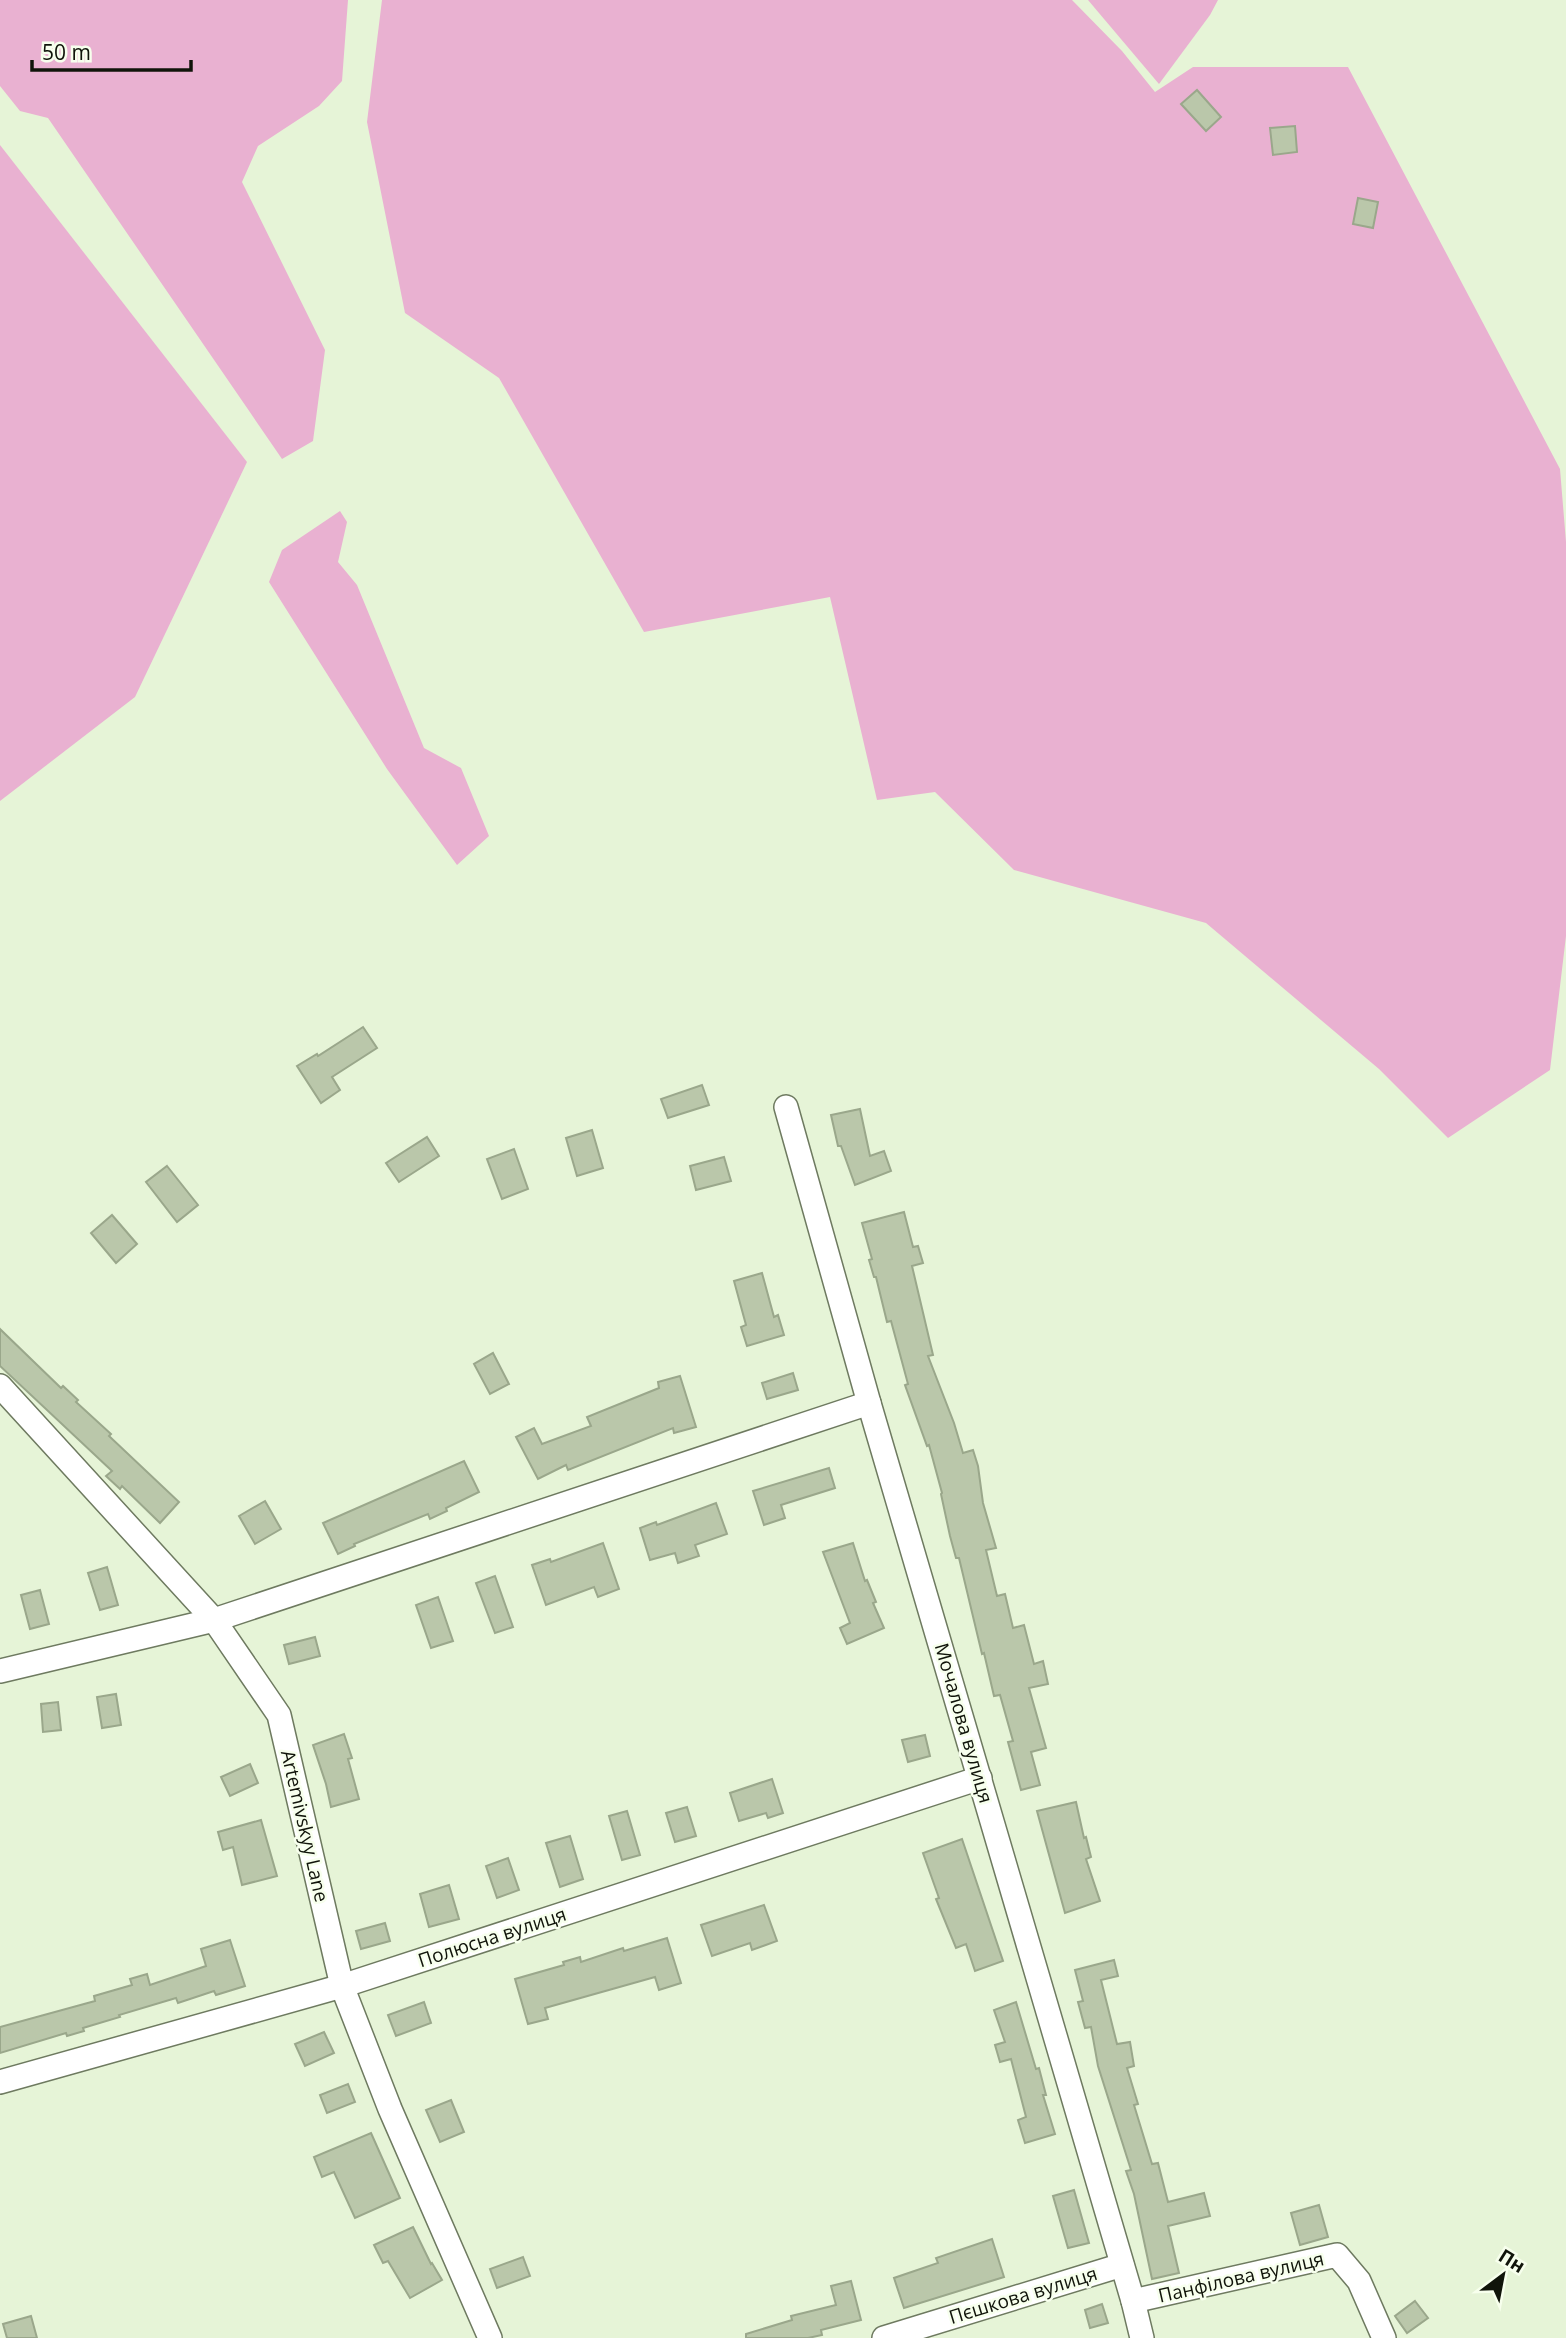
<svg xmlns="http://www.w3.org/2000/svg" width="1566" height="2338" font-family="'Open Sans',sans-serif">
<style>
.green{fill:#e9b1d1}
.building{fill:#bac7aa;stroke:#9aa78b;stroke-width:2}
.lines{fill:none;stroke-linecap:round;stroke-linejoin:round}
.street-casing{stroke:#6e7a60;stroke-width:26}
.street{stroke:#fff;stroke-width:23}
.labels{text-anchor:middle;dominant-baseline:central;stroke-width:5;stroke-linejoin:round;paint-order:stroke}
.street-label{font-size:19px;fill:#10140a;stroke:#f7ffed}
</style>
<rect width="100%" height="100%" fill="#e6f4d7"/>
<!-- green -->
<g class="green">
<polygon points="0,0 348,0 342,81 319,106 258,146 242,182 325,350 313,441 282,459 48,118 20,111 0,86"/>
<polygon points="382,0 1072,0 1122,51 1155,92 1193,67 1348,67 1560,469 1566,542 1566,936 1550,1070 1448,1138 1379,1069 1206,923 1014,870 935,792 877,800 830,597 644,632 499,378 405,313 367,122"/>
<polygon points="1088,0 1218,0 1210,15 1159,84"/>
<polygon points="0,145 247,462 135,697 0,801"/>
<polygon points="340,511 347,522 338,562 357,585 424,748 461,768 489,836 457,865 387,769 269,582 282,550"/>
</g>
<!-- building -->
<g class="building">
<polygon points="1197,90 1221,117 1206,131 1181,104"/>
<polygon points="1295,126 1297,152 1273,155 1270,128"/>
<polygon points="1358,198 1378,202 1373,228 1353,224"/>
<polygon points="363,1027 377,1048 332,1077 340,1090 321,1103 297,1066 317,1054 318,1056"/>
<polygon points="702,1085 709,1105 668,1118 661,1099"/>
<polygon points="860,1109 870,1156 884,1151 891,1171 855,1185 841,1146 838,1146 831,1115"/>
<polygon points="592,1130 603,1168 577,1176 566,1138"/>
<polygon points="427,1137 439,1156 399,1182 386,1163"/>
<polygon points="514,1149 528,1189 502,1199 487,1159"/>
<polygon points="724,1157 731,1181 696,1190 690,1166"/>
<polygon points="167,1166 198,1205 177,1222 146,1182"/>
<polygon points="904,1212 913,1247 918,1246 923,1263 912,1266 933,1355 928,1356 954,1423 963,1453 973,1450 978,1466 983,1503 996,1548 986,1550 997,1596 1005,1594 1013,1628 1024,1625 1034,1664 1043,1661 1048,1684 1029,1688 1046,1748 1031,1752 1040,1785 1021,1790 1008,1742 1013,1741 1000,1695 994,1696 984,1653 982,1654 959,1558 956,1558 950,1536 941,1494 942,1493 929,1445 927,1446 905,1385 908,1384 891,1321 887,1322 876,1277 874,1277 869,1260 872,1259 862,1223"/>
<polygon points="112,1215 137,1244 116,1263 91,1233"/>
<polygon points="762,1273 774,1317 778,1315 784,1335 747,1346 741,1327 746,1325 734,1281"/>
<polygon points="0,1329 61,1388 63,1386 78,1400 76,1402 111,1434 109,1436 179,1502 160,1523 122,1486 120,1489 106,1476 112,1471 0,1366"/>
<polygon points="493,1353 509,1384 490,1394 474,1364"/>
<polygon points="793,1373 798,1390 767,1399 762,1383"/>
<polygon points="680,1376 696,1427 674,1433 673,1428 568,1470 566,1465 538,1479 516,1437 534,1428 542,1444 591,1426 587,1417 659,1388 658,1382"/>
<polygon points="464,1461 479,1492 446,1508 447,1511 430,1519 428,1514 354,1544 355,1546 338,1554 323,1523"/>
<polygon points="829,1468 835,1488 781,1505 785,1518 764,1525 753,1491"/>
<polygon points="265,1501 281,1529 255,1544 239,1516"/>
<polygon points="716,1503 727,1534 695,1545 699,1556 678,1563 675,1553 650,1560 640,1528 656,1522 657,1525"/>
<polygon points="603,1543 619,1589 598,1597 594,1587 546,1605 532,1565 550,1559 551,1562"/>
<polygon points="853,1543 865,1581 867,1580 876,1602 873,1603 884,1628 847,1644 840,1628 850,1623 823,1552"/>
<polygon points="107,1567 118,1605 100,1610 88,1573"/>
<polygon points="495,1576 513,1627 495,1633 476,1583"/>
<polygon points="40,1590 49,1624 30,1629 21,1595"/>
<polygon points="438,1597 453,1641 431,1648 416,1605"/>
<polygon points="315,1637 320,1656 289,1664 284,1645"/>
<polygon points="116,1694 121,1725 102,1728 97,1697"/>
<polygon points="58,1702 61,1730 43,1732 41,1704"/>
<polygon points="344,1734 352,1758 348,1759 359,1799 331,1807 326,1784 313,1745"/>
<polygon points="925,1735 930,1756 908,1762 902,1740"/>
<polygon points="250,1764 258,1783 230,1796 221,1777"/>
<polygon points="772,1779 783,1813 768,1818 766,1813 739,1821 730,1793"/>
<polygon points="1076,1802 1084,1838 1086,1837 1091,1857 1086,1859 1100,1901 1065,1913 1037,1811"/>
<polygon points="687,1807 696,1836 675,1842 666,1813"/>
<polygon points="627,1811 640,1855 622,1860 609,1816"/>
<polygon points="261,1820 277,1876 242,1885 233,1847 223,1850 218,1832"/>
<polygon points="570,1836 583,1879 560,1887 546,1843"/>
<polygon points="962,1839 1003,1961 975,1971 966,1944 956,1948 936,1899 939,1898 923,1853"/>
<polygon points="508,1858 519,1890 497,1898 486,1866"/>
<polygon points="449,1885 459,1919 429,1927 420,1894"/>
<polygon points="764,1905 777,1941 752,1950 750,1943 712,1956 701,1925"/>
<polygon points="385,1923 390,1941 361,1949 356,1931"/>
<polygon points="667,1938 681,1983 659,1990 655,1977 545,2008 548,2019 528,2024 515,1979 564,1965 563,1962 580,1957 581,1962 623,1948 624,1951"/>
<polygon points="230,1940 245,1986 216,1995 214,1991 178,2003 176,1998 119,2015 120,2017 83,2028 84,2031 67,2036 66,2033 0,2053 0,2027 95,2001 94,1996 132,1985 130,1979 147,1974 150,1985 206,1966 201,1949"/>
<polygon points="1114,1960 1118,1976 1101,1980 1117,2044 1130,2042 1134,2066 1127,2068 1138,2104 1134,2105 1152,2164 1158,2163 1168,2202 1204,2193 1210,2216 1168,2226 1179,2273 1152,2279 1134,2194 1126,2171 1131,2170 1098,2066 1091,2027 1085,2028 1078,2002 1083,2001 1075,1970"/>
<polygon points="424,2002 431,2023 396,2036 388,2015"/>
<polygon points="1016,2002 1036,2069 1039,2068 1046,2095 1043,2095 1055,2134 1025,2143 1018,2120 1026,2117 1011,2059 1000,2062 995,2045 1005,2042 994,2010"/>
<polygon points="324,2032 334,2053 305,2066 295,2044"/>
<polygon points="348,2084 355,2102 327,2113 320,2095"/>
<polygon points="451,2100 464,2132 440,2142 426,2110"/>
<polygon points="371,2133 400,2198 355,2218 334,2172 322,2177 314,2157"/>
<polygon points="1074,2190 1089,2243 1068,2248 1053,2196"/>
<polygon points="1319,2205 1328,2237 1300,2245 1291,2213"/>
<polygon points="413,2227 431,2264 432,2263 442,2280 410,2298 388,2261 383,2263 374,2245"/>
<polygon points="992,2239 1004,2277 904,2308 894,2278 938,2263 936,2258"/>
<polygon points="523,2257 530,2276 497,2288 490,2269"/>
<polygon points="851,2281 861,2320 821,2330 822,2335 808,2338 746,2338 746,2334 792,2320 791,2316 836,2305 831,2286"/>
<polygon points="1415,2301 1428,2318 1407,2333 1395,2316"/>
<polygon points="1102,2304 1108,2323 1090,2328 1085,2310"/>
<polygon points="31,2316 37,2338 7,2338 3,2324"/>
</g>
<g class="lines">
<defs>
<g id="street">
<polyline points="786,1107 869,1403 1133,2301 1142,2338"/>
<polyline points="0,1386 214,1620 279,1715 342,1986 390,2109 490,2338"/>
<polyline points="0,1671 214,1620 869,1403"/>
<polyline points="0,2082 342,1986 980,1778"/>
<polyline points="1133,2301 1337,2255 1359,2281 1384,2338"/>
<polyline points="884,2338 1122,2265"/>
</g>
</defs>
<!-- street casing -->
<use href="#street" class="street-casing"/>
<!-- street -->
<use href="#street" class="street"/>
</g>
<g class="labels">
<!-- street labels -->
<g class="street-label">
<text transform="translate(964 1723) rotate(74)">Мочалова вулиця</text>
<text transform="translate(305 1826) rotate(77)">Artemivskyy Lane</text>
<text transform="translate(492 1937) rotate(-18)">Полюсна вулиця</text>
<text transform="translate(1241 2277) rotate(-13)">Панфілова вулиця</text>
<text transform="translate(1023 2295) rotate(-17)">Пєшкова вулиця</text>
</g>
</g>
<!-- north arrow -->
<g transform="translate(1503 2275) rotate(32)" stroke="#f7ffed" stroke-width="5" paint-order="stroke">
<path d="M0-5L12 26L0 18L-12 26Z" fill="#10140a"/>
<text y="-10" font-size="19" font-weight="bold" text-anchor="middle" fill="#10140a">Пн</text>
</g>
<!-- scale -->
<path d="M32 60v10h159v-10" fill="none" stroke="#10140a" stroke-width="3.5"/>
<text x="42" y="60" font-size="21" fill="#10140a" stroke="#f7ffed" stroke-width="5" paint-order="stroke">50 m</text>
</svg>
